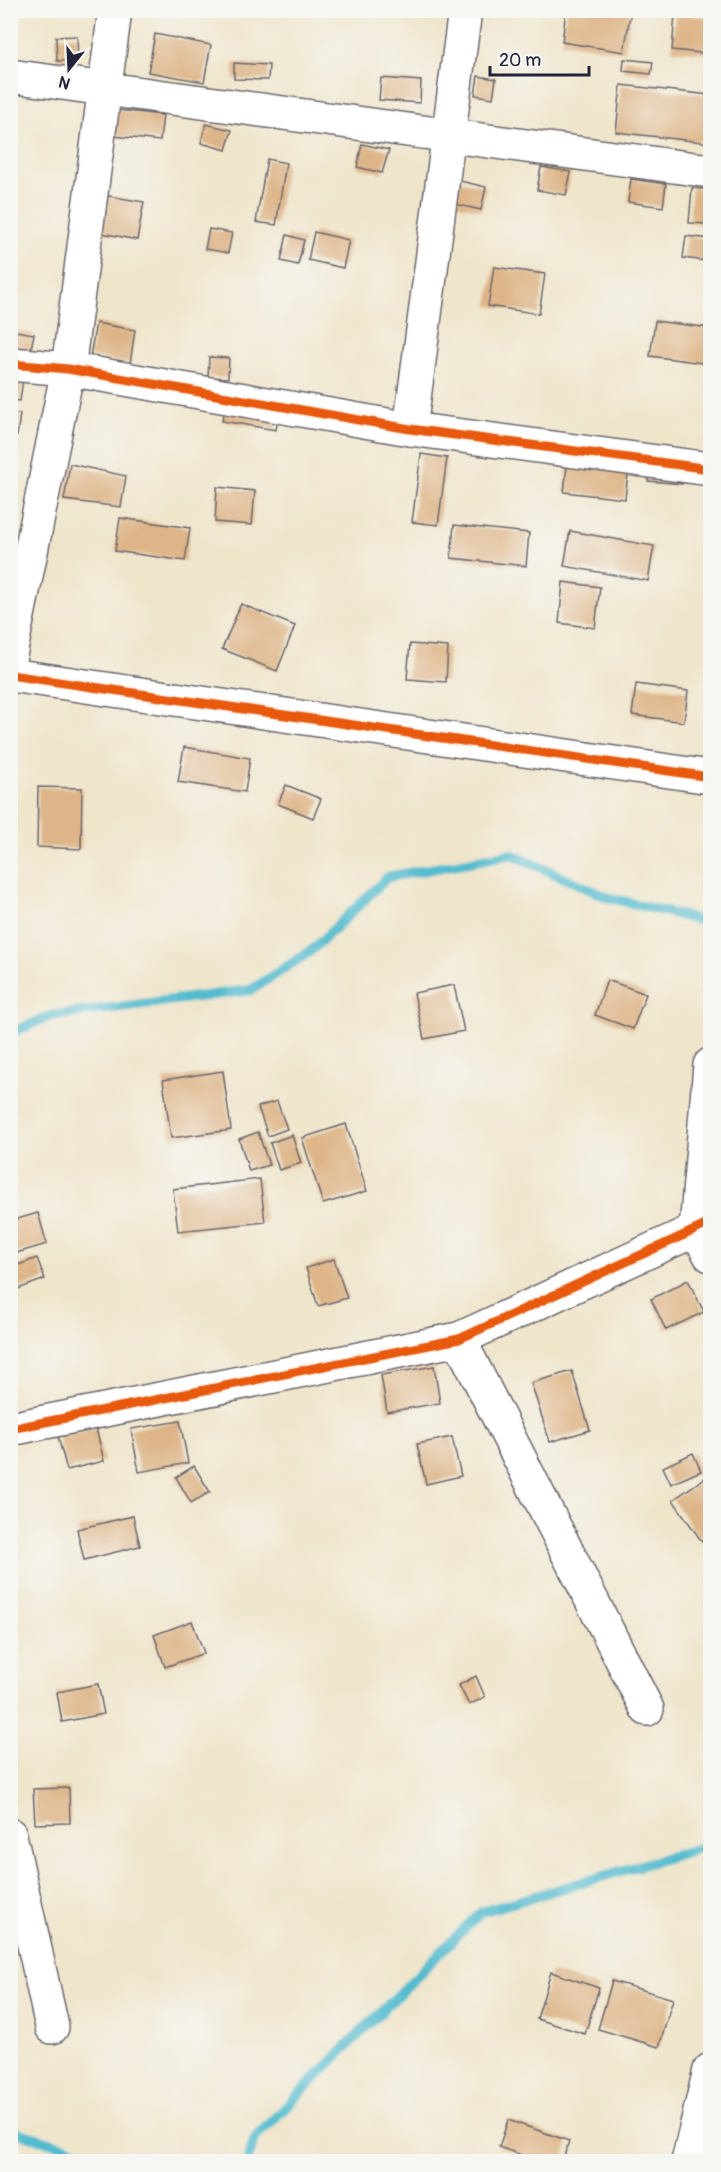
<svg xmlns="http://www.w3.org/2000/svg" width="721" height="2172" font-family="Pangolin,sans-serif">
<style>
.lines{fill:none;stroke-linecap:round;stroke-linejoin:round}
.stream{stroke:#52bbcf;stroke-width:10}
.building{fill:#deb588}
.street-casing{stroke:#6a666d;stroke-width:36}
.street{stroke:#fff;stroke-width:33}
.cycleway-casing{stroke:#f6f6f2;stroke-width:13}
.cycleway{stroke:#e8590c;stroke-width:9}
</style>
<rect width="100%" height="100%" fill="#f6f6f2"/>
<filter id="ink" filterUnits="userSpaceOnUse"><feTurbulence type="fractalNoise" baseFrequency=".0167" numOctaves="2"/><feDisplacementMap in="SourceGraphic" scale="12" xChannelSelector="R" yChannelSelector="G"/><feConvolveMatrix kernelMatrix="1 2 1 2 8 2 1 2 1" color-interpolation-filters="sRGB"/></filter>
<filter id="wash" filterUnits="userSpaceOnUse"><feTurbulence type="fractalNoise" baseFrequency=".008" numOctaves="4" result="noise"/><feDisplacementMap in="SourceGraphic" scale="24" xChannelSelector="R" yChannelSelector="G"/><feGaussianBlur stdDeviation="1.35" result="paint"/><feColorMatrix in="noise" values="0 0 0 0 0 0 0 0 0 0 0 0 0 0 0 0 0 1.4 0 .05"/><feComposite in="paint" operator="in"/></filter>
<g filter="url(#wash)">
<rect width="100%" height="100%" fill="#efe5cb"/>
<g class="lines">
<!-- stream -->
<g class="stream">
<polyline points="10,1033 51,1016 251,990 312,950 388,877 511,854 607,897 710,923"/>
<polyline points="10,2130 116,2162"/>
<polyline points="247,2162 255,2138 481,1912 710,1845"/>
</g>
</g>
<g id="blocks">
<!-- building -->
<g class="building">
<polygon points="566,10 631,10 624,52 562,42"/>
<polygon points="675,14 710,18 710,54 672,50"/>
<polygon points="155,34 211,45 204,82 148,72"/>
<polygon points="77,36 78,60 57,61 56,37"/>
<polygon points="624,59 653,62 651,74 623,71"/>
<polygon points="234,63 269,65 268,80 234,79"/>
<polygon points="478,76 496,79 493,98 475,95"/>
<polygon points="381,78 421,81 420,103 379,100"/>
<polygon points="621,85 710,95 710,143 616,132"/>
<polygon points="117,110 163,115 160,141 114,136"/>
<polygon points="206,124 232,130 226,150 201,143"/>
<polygon points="362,144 389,150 382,173 357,167"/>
<polygon points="267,159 286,163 276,225 256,222"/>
<polygon points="541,167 571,172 566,195 537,190"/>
<polygon points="631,179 666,184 663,207 628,202"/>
<polygon points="460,181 486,187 481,210 455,204"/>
<polygon points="692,188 710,190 710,224 689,223"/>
<polygon points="103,195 144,202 137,240 97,232"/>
<polygon points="209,229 232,233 228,253 205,249"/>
<polygon points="314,232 349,240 343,268 308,260"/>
<polygon points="287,235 304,240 298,265 281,261"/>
<polygon points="686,236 710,239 707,261 683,258"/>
<polygon points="494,267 545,274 539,314 488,306"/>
<polygon points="655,321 710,328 710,364 650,356"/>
<polygon points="96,323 135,330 130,364 90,357"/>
<polygon points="10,330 34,334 29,358 10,355"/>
<polygon points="209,357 229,358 228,378 208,377"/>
<polygon points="10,377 23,379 20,401 10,400"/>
<polygon points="225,404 279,413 276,430 222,421"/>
<polygon points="10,413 20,414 17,436 10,435"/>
<polygon points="421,454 447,458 438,525 412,522"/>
<polygon points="568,458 629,465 625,499 564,492"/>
<polygon points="70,464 126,476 121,507 64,500"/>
<polygon points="650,465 683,469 682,484 648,481"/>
<polygon points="217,487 255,491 252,525 215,522"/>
<polygon points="120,518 190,528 185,561 115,551"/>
<polygon points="454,525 529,533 526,566 451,558"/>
<polygon points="570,531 654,546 648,581 564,566"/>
<polygon points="563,582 600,587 595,628 559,623"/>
<polygon points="241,604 295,626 277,671 222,649"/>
<polygon points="410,644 448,647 446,682 407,679"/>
<polygon points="636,684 688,691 684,722 632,715"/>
<polygon points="184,747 250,758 245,792 178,782"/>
<polygon points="286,785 321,799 313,818 278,804"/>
<polygon points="38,787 82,788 81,849 37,847"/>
<polygon points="607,980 646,994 633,1029 595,1015"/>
<polygon points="454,985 464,1031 424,1039 414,993"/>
<polygon points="223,1071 231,1130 171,1138 163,1080"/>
<polygon points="277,1101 287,1129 268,1136 258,1107"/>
<polygon points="346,1124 367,1191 323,1204 302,1138"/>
<polygon points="258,1132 269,1165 249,1171 239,1139"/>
<polygon points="292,1135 301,1163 279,1170 270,1143"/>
<polygon points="260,1179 265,1222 178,1231 173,1189"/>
<polygon points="38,1213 47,1244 10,1255 10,1221"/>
<polygon points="37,1258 45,1279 10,1292 10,1268"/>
<polygon points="334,1259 347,1298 318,1306 306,1268"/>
<polygon points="688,1280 704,1312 666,1330 651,1299"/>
<polygon points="434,1366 440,1403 387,1412 381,1375"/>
<polygon points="572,1371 590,1430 550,1442 531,1383"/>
<polygon points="180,1421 188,1463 139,1472 131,1429"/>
<polygon points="96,1428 104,1461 67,1470 58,1437"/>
<polygon points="452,1437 461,1476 426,1484 417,1444"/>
<polygon points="693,1453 701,1471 671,1484 663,1467"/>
<polygon points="194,1466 210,1492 191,1503 176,1477"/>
<polygon points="706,1477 710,1483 710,1536 702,1542 673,1500"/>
<polygon points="133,1516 140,1546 84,1560 77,1529"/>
<polygon points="192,1621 204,1653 165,1667 154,1635"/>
<polygon points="476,1676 485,1697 469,1705 459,1685"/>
<polygon points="98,1684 104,1714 62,1722 57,1692"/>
<polygon points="69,1788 70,1823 35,1824 33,1789"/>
<polygon points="551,1972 599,1988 585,2034 537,2019"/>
<polygon points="612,1981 673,1999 659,2047 598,2029"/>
<polygon points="508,2120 569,2141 562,2162 541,2162 499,2147"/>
</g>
</g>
</g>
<g filter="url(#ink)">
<use href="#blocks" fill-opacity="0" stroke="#6a666d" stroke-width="1.5"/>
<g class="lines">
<defs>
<g id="street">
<polyline points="10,76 710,171"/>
<polyline points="10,364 68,369 410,429 710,469"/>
<polyline points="410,429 465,10"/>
<polyline points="10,655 68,369 115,10"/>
<polyline points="10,675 710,777"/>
<polyline points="710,1065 696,1229 710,1255"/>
<polyline points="459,1339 647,1709"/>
<polyline points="10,1429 459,1339 710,1223"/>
<polyline points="10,1835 52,2027"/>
<polyline points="688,2162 710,2070"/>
</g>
</defs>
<!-- street casing -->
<use href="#street" class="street-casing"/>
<!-- street -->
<use href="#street" class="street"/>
<defs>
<g id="cycleway">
<polyline points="10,364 68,369 410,429 710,469"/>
<polyline points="10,675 710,777"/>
<polyline points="10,1429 459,1339 710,1223"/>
</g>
</defs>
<!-- cycleway casing -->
<use href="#cycleway" class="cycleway-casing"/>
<!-- cycleway -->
<use href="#cycleway" class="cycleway"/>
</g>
</g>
<!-- margin -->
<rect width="721" height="2172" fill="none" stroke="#f6f6f2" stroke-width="36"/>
<!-- north arrow -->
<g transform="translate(69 69) rotate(198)" stroke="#f6f6f2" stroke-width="4.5" paint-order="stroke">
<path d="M0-4.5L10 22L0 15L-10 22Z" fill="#22223b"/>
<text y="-9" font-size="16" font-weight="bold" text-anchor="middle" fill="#22223b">N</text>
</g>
<!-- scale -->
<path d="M490 66v9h99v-9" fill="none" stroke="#22223b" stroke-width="3"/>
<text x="499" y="66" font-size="18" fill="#22223b" stroke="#f6f6f2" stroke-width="4.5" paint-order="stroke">20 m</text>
</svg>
